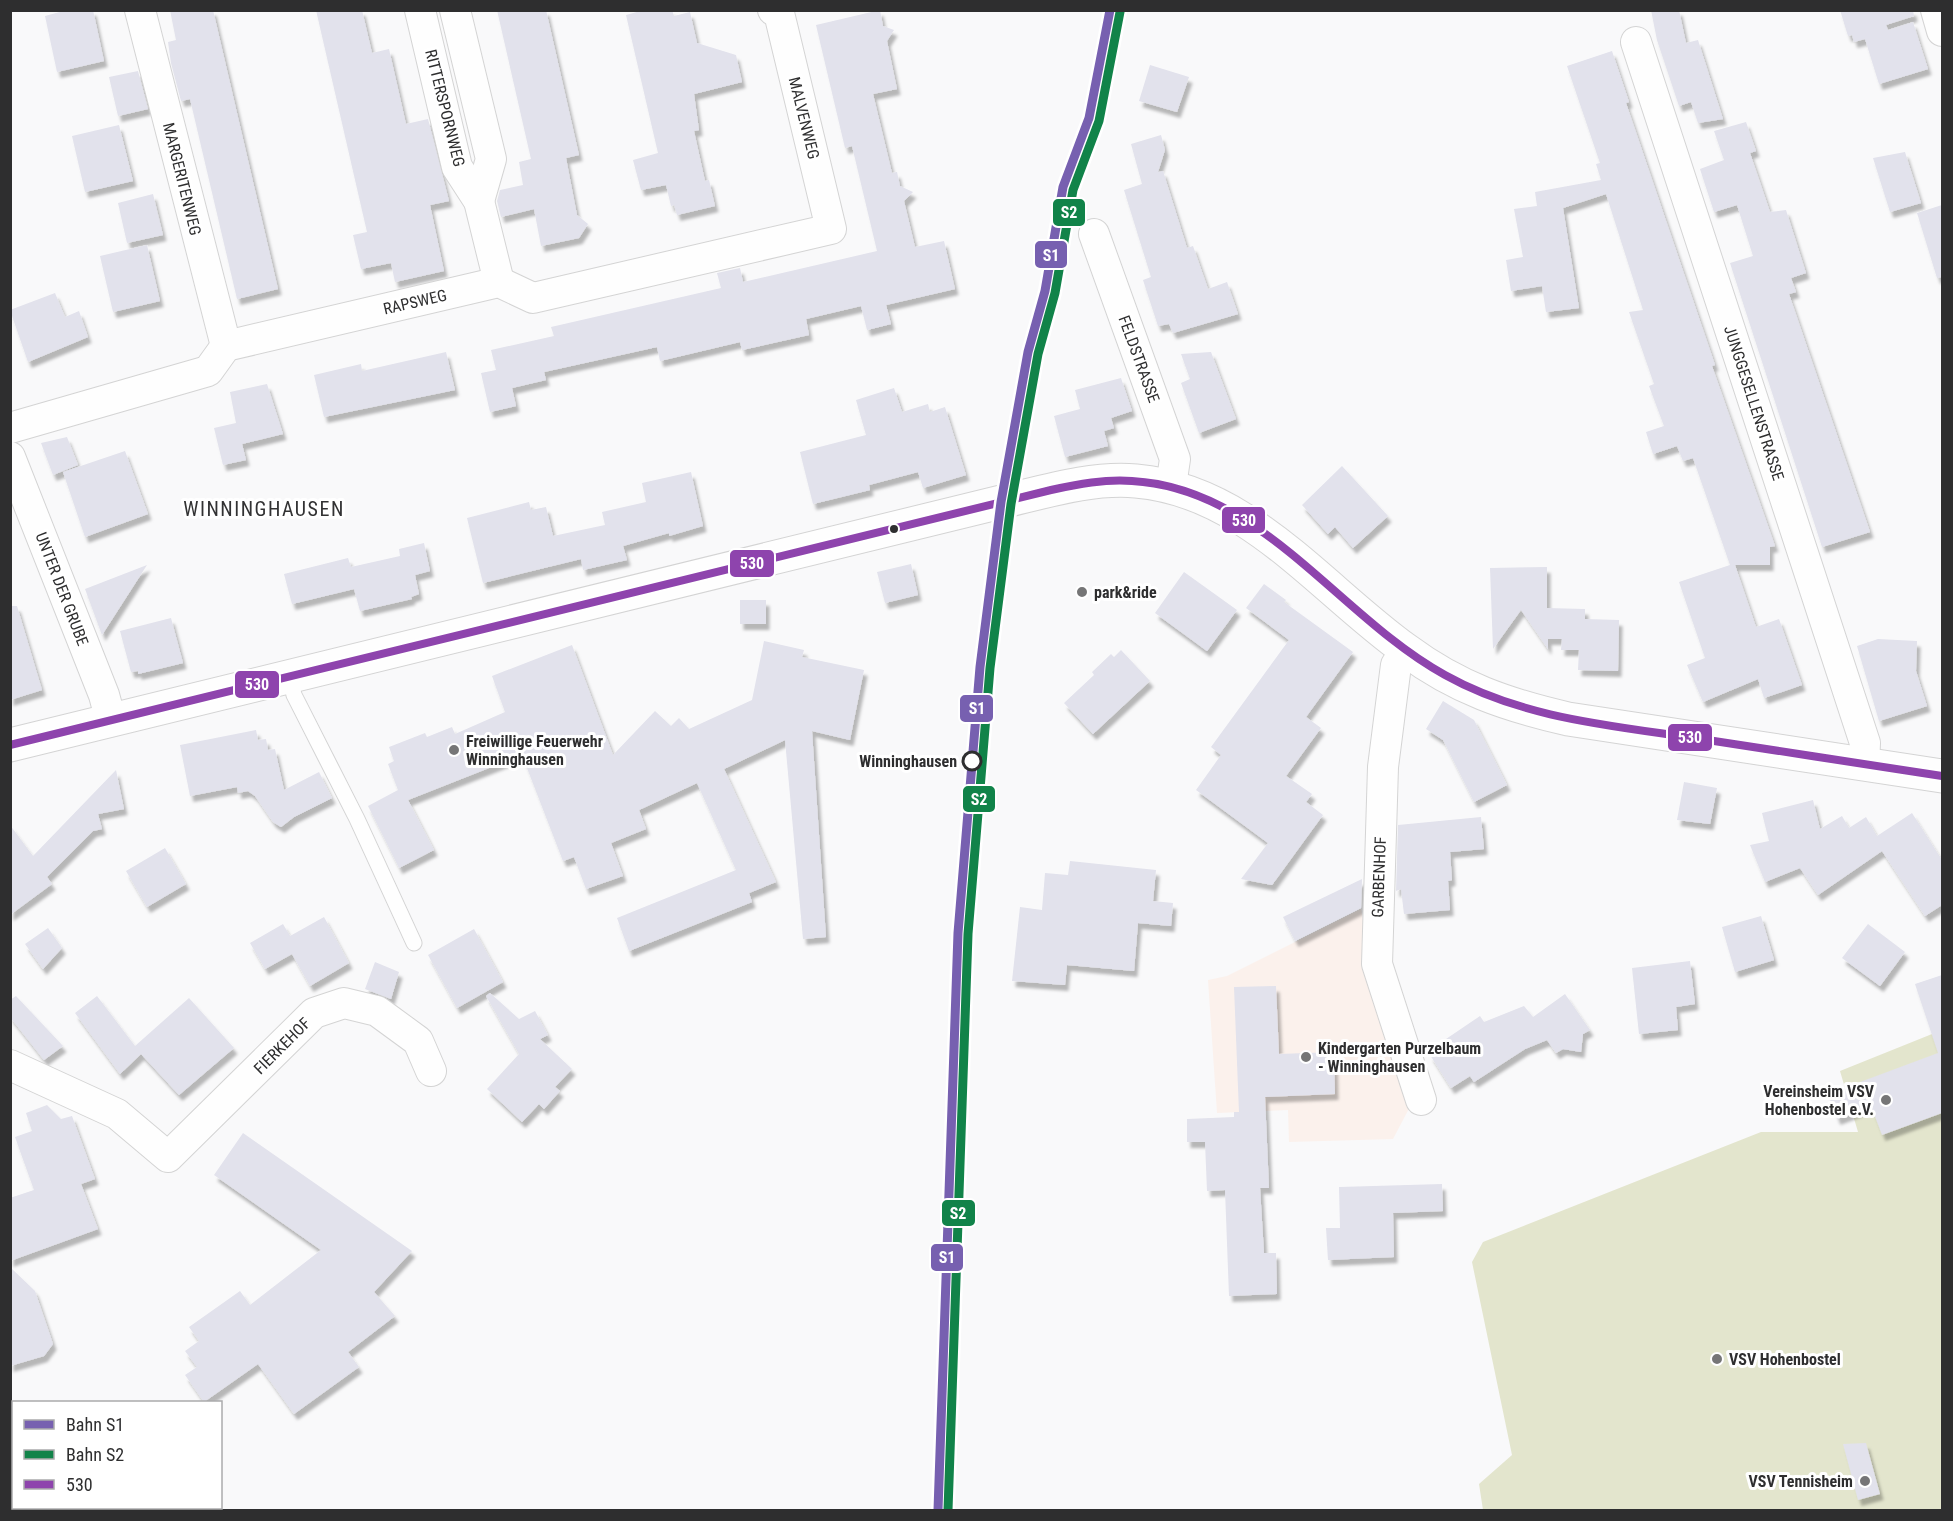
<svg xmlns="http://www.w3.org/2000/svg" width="1953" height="1521" font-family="'Roboto Condensed',sans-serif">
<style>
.education{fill:#fbf1ec}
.green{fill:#e3e5cd}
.building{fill:#e2e2ec;filter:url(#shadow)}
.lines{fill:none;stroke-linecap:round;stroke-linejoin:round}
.lane-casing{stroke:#d4d4d4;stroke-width:17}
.street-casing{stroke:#d4d4d4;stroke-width:32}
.secondary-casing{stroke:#d4d4d4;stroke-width:35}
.lane{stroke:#fefefe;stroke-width:15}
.street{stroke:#fefefe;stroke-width:30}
.secondary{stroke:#fefefe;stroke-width:33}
.bus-1-casing{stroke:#fff;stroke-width:12}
.bus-1{stroke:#8e44ad;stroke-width:8}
.rail-1-casing{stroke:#fff;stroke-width:14}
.rail-2-casing{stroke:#fff;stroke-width:14}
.rail-1{stroke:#7760b0;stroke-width:9}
.rail-2{stroke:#118349;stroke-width:9}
.bus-dot{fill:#2e2e2f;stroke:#fff;stroke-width:2}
.poi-dot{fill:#757576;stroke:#fff;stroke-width:2}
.stop-dot{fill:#fff;stroke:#2e2e2f;stroke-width:3}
.labels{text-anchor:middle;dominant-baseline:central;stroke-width:6;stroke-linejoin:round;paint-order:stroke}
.street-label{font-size:16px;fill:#2e2e2f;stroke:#fff}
.poi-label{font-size:16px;font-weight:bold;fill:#2e2e2f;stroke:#fff;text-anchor:start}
.stop-label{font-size:16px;font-weight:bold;fill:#2e2e2f;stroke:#fff;text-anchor:end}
.quarter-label{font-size:20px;letter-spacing:1.5px;fill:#323233;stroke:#fff}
.line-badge{stroke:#fff;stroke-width:2}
.badge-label{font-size:16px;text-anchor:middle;font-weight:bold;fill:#fff}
</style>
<defs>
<filter id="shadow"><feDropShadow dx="3.5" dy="6" stdDeviation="1.5" flood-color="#0004"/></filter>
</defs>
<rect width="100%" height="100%" fill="#f9f9fa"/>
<!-- education -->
<polygon class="education" points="1361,909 1368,945 1413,1101 1393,1139 1289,1142 1288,1110 1217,1113 1208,980 1227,976"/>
<!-- green -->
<polygon class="green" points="1942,1030 1942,1510 1483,1510 1479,1484 1512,1455 1472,1262 1483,1242 1761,1132 1858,1132 1840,1071"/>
<!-- building -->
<g class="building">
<polygon points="67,10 93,10 104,61 57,72 45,16"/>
<polygon points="170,10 213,10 278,289 237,299 190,99 181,101 171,63 168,42 176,40"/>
<polygon points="316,10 362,10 372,53 389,49 406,124 428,119 449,201 430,205 444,271 395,282 391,263 361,269 353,235 367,232"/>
<polygon points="497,10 546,10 579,155 566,158 577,215 588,224 579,238 541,246 534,209 501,217 497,201 500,190 523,185 519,162 531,159"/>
<polygon points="644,10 672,10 674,16 690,12 697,43 736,55 742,82 694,94 699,130 694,131 705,181 709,180 715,206 677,215 674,205 671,206 666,185 641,190 633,160 658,153 626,15"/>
<polygon points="880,10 883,26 894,30 887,41 897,89 873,94 892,173 897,172 900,186 913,192 904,201 915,247 944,241 955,289 886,305 891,324 867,330 861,306 806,319 809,335 742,350 740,342 660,361 657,347 544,372 546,380 512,388 516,406 490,412 481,373 496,370 491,350 554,336 551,327 721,288 717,273 740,268 743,282 877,251 852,146 845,148 816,25"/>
<polygon points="1651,10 1679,10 1686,43 1698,40 1723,119 1698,123 1691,102 1679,106 1657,40"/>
<polygon points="1840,10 1913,10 1914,16 1886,25 1888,30 1913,22 1928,69 1879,84 1865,39 1854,42 1852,35 1848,36"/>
<polygon points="1612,51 1629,102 1626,103 1715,365 1712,366 1775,546 1770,547 1770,565 1735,565 1756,627 1779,619 1802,685 1764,698 1758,679 1703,702 1687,665 1705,658 1679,582 1730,565 1693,458 1683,461 1677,446 1653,454 1646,432 1664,426 1649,386 1654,384 1629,312 1643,310 1606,194 1563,208 1579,308 1546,312 1542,286 1511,291 1506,260 1523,257 1514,209 1537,206 1535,192 1601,180 1596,164 1600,163 1567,66"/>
<polygon points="1150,65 1189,77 1177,112 1139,101"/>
<polygon points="138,71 148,109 118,116 109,77"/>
<polygon points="1746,122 1756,151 1750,153 1770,212 1786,210 1806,273 1791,278 1796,292 1789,294 1870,532 1822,547 1730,263 1753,256 1737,205 1714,212 1700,169 1724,160 1714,131"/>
<polygon points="119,125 133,181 85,192 72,136"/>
<polygon points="1161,135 1165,150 1158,172 1163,171 1187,248 1193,246 1208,289 1227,282 1238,314 1173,333 1169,324 1158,326 1143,280 1151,277 1124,190 1142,184 1131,144"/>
<polygon points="1905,152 1921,203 1890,212 1873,158"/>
<polygon points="153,194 163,235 127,243 118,203"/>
<polygon points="1942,205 1942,277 1937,278 1917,213"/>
<polygon points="147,245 160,301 113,312 100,256"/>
<polygon points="55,293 65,317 79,311 88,337 28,362 10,310"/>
<polygon points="446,352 455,390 324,417 314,375 361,364 362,371"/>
<polygon points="1211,352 1236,419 1199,433 1181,383 1190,379 1181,354"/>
<polygon points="1121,378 1132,411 1111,418 1114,428 1104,431 1108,446 1065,457 1054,416 1080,409 1075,390"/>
<polygon points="267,384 283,434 242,444 246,460 223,465 214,428 236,423 230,392"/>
<polygon points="894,388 902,412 928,404 930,412 945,407 966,475 923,488 918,472 869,485 870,490 813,504 800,452 866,435 856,400"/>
<polygon points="67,437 78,465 53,475 41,443"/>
<polygon points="125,451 148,514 85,537 63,472"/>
<polygon points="1342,466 1388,516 1353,548 1335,527 1328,534 1302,505"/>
<polygon points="691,472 703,526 669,536 669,533 623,546 627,560 583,570 581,559 483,583 467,518 529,502 531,510 546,507 553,536 605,525 602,512 646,502 642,483"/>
<polygon points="424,543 430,571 415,575 419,594 411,597 412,599 360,611 354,589 292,604 284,574 348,558 351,567 400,556 399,549"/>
<polygon points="911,564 918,595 885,603 877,572"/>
<polygon points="147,565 102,635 85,589"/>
<polygon points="1547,567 1547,608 1585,609 1585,619 1619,620 1618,671 1578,670 1579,650 1561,650 1562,639 1548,639 1548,649 1521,610 1493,649 1490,568"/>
<polygon points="1184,572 1237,610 1207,651 1155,613"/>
<polygon points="1264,584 1286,600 1284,602 1353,652 1306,717 1321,728 1286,776 1312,794 1306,802 1323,815 1272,885 1241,879 1268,843 1196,790 1221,755 1211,747 1289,640 1246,608"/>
<rect x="740" y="600" width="26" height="24"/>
<polygon points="10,606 17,606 42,690 10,700"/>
<polygon points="171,618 183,663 138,674 138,671 131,672 120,631"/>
<polygon points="1878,639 1917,641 1916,671 1927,706 1879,721 1857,646"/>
<polygon points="764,641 804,650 802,657 864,670 850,740 812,731 826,937 803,939 785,740 724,769 776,882 749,893 752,902 629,951 617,918 736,870 697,783 639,810 646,829 611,843 623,876 586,889 574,857 563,861 522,755 408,800 434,850 399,868 368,806 398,790 388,764 394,761 389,747 425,733 427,737 452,727 455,734 505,712 492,676 572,645 613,755 655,711 671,726 679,718 689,729 752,700"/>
<polygon points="1121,650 1150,681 1093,734 1064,703 1094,675 1092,672 1111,654 1114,657"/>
<polygon points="1443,701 1474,720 1507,785 1474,802 1443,740 1426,729"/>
<polygon points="256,730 258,740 266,739 268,750 275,749 284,790 319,772 332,798 294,817 281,827 273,822 255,796 248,791 238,793 237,787 190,796 180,745"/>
<polygon points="116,770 124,809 98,814 102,829 93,831 47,877 52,884 10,915 10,825 33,856"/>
<polygon points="1684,782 1717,788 1710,824 1677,820"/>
<polygon points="1813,800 1820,829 1842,816 1849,828 1866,817 1877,836 1912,813 1942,860 1942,905 1925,916 1882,851 1818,895 1800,868 1765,882 1750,845 1769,841 1762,813"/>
<polygon points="1481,817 1484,849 1450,852 1452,880 1448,881 1450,910 1404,914 1401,889 1396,891 1398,825"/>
<polygon points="165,848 186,884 147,907 126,871"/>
<polygon points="1070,861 1156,870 1153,901 1173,903 1171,926 1138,923 1134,971 1067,965 1065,985 1012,981 1020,907 1042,910 1045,873 1068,875"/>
<polygon points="1362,879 1361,908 1295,941 1283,917"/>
<polygon points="1761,916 1774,960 1735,972 1722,927"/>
<polygon points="324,917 349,963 310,986 292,954 265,969 250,943 283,924 290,936"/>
<polygon points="1868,924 1905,952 1880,986 1842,958"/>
<polygon points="48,928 62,948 43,969 25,944"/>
<polygon points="474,929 503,982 457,1008 428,955"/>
<polygon points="1690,961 1695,1004 1676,1007 1678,1030 1639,1034 1632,968"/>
<polygon points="375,962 399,972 391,999 365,989"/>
<polygon points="1942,975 1942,1113 1882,1135 1871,1106 1837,1119 1828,1094 1938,1053 1915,984"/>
<polygon points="1276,986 1279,1054 1334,1052 1335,1094 1265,1097 1269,1188 1260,1188 1264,1253 1276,1253 1277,1294 1229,1296 1225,1190 1207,1191 1205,1142 1187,1142 1187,1119 1234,1117 1234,1112 1239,1112 1234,987"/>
<polygon points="490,993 519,1019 535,1011 548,1035 540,1039 572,1069 555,1087 560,1091 544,1109 539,1104 522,1122 487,1089 519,1054 486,996"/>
<polygon points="1565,994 1590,1030 1583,1034 1581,1052 1563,1049 1556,1053 1547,1040 1525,1049 1474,1082 1470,1076 1451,1088 1430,1055 1448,1043 1446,1039 1480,1016 1484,1022 1524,1006 1533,1017"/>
<polygon points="16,996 63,1046 44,1060 10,1017 10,1000"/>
<polygon points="97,996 135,1046 189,998 234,1048 179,1095 141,1054 120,1074 75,1013"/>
<polygon points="47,1105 61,1119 72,1116 95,1179 81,1184 98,1229 10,1261 10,1198 34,1190 15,1137 32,1131 26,1113"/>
<polygon points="243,1133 412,1251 374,1292 395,1316 348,1352 359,1367 294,1414 258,1364 204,1402 185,1375 197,1367 185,1351 199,1341 189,1327 240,1291 250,1305 321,1250 214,1175"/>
<polygon points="1442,1184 1443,1211 1393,1213 1394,1257 1328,1260 1326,1228 1340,1228 1339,1187"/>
<polygon points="10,1267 35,1291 53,1344 44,1356 10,1366"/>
<polygon points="1866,1443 1880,1494 1858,1500 1843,1444"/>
</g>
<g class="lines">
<defs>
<polyline id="lane" points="290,678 294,695 357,819 414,943"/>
<g id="street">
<polyline points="140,10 226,346"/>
<polyline points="420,10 457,167 479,201 499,282"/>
<polyline points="455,10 491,159 479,201"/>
<polyline points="1936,10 1942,31"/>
<polyline points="1636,42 1865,743 1864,765"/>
<polyline points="1094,234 1175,459 1171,486"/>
<polyline points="10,428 208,371 226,346 499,282 533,298 831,229 779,13 773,10"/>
<polyline points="10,457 104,695 111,721"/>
<polyline points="1406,651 1396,665 1383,767 1377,964 1421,1100"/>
<polyline points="10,1065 117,1114 168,1157 314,1013 344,1003 377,1011 418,1041 431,1071"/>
</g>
<path id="secondary" d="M10,745L1001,502C1044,492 1091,477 1136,481C1247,490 1321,589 1406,650C1457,688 1507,705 1568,719L1942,776"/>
</defs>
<!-- lane casing -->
<use href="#lane" class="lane-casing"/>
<!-- street casing -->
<use href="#street" class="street-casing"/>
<!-- secondary casing -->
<use href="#secondary" class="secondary-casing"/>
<!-- lane -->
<use href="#lane" class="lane"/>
<!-- street -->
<use href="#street" class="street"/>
<!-- secondary -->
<use href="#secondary" class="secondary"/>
<defs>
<path id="bus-1" d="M10,745L1051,490C1078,484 1105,479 1132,481C1262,488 1339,617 1445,675C1520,717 1605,725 1688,737C1773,750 1857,763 1942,776"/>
</defs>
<!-- bus-1 casing -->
<use href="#bus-1" class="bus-1-casing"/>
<!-- bus-1 -->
<use href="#bus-1" class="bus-1"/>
<defs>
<polyline id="rail-1" points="938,1510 958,933 980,667 1001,502 1028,352 1045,291 1063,187 1089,118 1110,10"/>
<polyline id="rail-2" points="948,1510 968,934 990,668 1011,504 1038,354 1055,293 1073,190 1099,121 1120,12"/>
</defs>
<!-- rail-1 casing -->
<use href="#rail-1" class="rail-1-casing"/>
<!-- rail-2 casing -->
<use href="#rail-2" class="rail-2-casing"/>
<!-- rail-1 -->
<use href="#rail-1" class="rail-1"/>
<!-- rail-2 -->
<use href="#rail-2" class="rail-2"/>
</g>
<!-- markers -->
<circle class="bus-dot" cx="894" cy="529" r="5"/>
<g class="poi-dot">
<circle cx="1082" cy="592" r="6"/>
<circle cx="454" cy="750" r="6"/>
<circle cx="1306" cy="1057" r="6"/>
<circle cx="1886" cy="1100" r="6"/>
<circle cx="1717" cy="1359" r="6"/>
<circle cx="1865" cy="1481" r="6"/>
</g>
<circle class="stop-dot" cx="972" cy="761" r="9"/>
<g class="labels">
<!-- street labels -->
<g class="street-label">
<text transform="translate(445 108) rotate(76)">RITTERSPORNWEG</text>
<text transform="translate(804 118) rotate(76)">MALVENWEG</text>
<text transform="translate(182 179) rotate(76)">MARGERITENWEG</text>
<text transform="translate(415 302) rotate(-13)">RAPSWEG</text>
<text transform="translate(1139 359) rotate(70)">FELDSTRASSE</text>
<text transform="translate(1754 403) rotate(72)">JUNGGESELLENSTRASSE</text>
<text transform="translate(62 589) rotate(69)">UNTER DER GRUBE</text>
<text transform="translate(1379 877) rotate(-88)">GARBENHOF</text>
<text transform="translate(282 1046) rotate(-45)">FIERKEHOF</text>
</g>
<!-- poi labels -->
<g class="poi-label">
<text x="1094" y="592">park&amp;ride</text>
<text x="466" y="741">Freiwillige Feuerwehr<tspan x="466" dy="18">Winninghausen</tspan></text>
<text x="1318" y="1048">Kindergarten Purzelbaum<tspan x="1318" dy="18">- Winninghausen</tspan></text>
<text x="1874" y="1091" text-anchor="end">Vereinsheim VSV<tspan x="1874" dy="18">Hohenbostel e.V.</tspan></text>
<text x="1729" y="1359">VSV Hohenbostel</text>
<text x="1853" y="1481" text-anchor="end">VSV Tennisheim</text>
</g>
<!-- stop labels -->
<g class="stop-label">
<text x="957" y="761">Winninghausen</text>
</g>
<!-- quarter labels -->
<g class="quarter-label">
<text x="264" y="509">WINNINGHAUSEN</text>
</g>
</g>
<g class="line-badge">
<rect x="1052" y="198" width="34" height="29" rx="6" fill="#118349"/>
<rect x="1034" y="240" width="34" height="29" rx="6" fill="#7760b0"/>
<rect x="1221" y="506" width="45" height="28" rx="6" fill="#8e44ad"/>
<rect x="729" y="549" width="46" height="29" rx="6" fill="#8e44ad"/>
<rect x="234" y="670" width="46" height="29" rx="6" fill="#8e44ad"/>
<rect x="959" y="694" width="35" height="29" rx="6" fill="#7760b0"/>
<rect x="1667" y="723" width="46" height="29" rx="6" fill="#8e44ad"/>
<rect x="962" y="785" width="34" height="28" rx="6" fill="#118349"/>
<rect x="941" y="1199" width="35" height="28" rx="6" fill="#118349"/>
<rect x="930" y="1243" width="34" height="29" rx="6" fill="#7760b0"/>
</g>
<g class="badge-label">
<text x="1069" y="218">S2</text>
<text x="1051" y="261">S1</text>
<text x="1244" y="526">530</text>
<text x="752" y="569">530</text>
<text x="257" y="690">530</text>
<text x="977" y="714">S1</text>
<text x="1690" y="743">530</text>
<text x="979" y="805">S2</text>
<text x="958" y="1219">S2</text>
<text x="947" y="1263">S1</text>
</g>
<!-- border -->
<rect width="1953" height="1521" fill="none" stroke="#2e2e2f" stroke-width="24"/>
<!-- legend -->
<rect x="12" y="1401" width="210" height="108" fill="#ffffff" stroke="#ababac" stroke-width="1.5"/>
<rect x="24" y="1420" width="30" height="9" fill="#7760b0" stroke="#ababac" stroke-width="1.5"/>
<text x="66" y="1431" font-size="18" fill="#2e2e2f">Bahn S1</text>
<rect x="24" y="1450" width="30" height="9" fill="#118349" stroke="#ababac" stroke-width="1.5"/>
<text x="66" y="1461" font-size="18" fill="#2e2e2f">Bahn S2</text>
<rect x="24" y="1480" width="30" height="9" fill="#8e44ad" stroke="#ababac" stroke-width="1.5"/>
<text x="66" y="1491" font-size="18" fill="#2e2e2f">530</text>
</svg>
